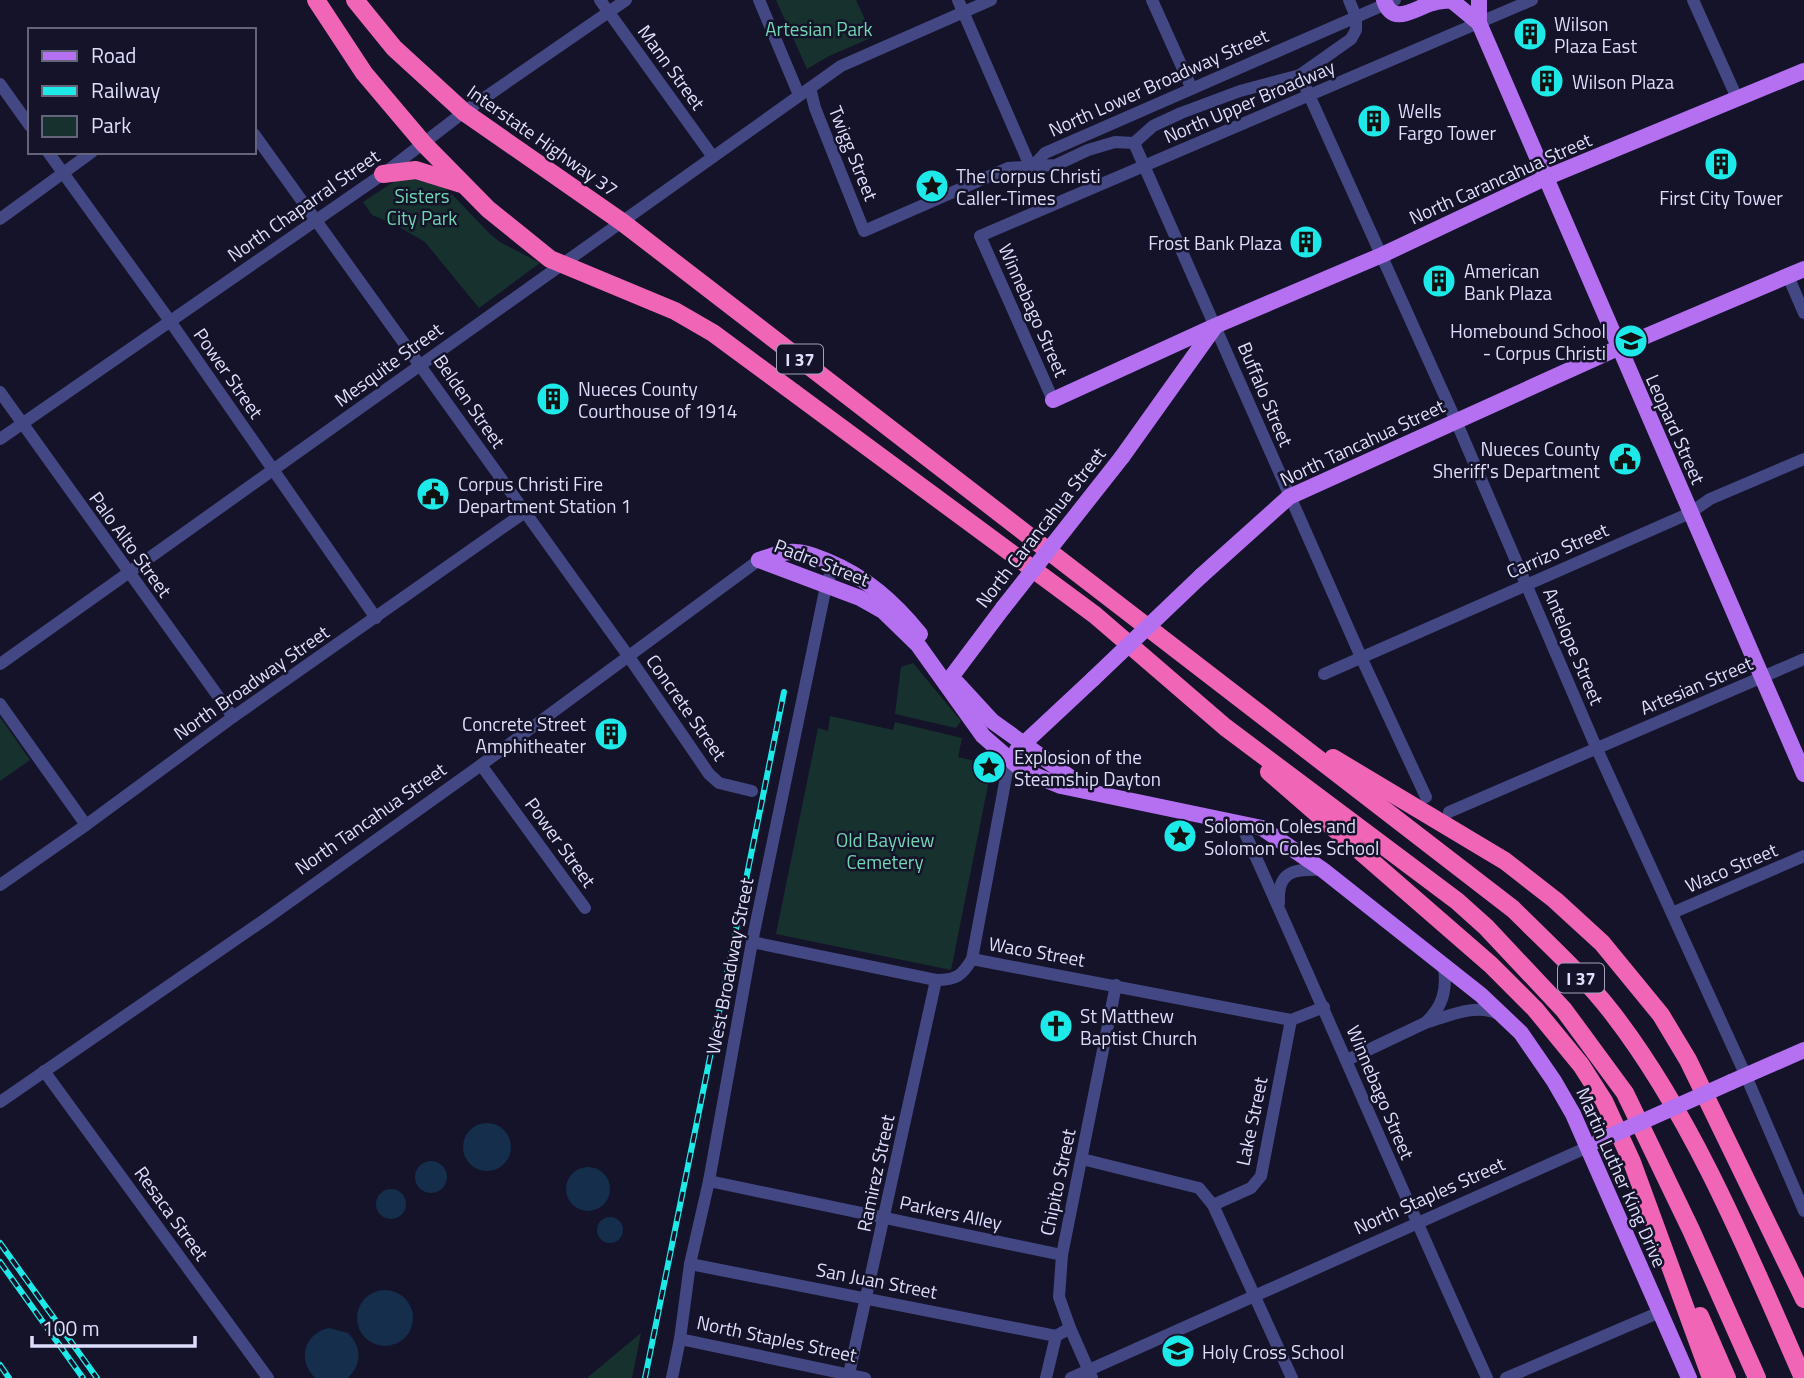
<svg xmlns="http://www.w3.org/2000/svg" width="1804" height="1378" font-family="'Titillium Web',sans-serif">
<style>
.green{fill:#17322e}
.water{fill:#142e4b}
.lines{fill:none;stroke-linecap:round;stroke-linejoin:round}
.minor{stroke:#434783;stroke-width:12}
.major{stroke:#b470f1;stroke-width:16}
.highway{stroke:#f065b5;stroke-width:18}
.rail-casing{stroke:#1de9e9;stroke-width:6}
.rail{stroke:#151329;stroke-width:3.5;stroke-dasharray:10;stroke-linecap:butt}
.major-bridge{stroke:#b470f1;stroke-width:16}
.labels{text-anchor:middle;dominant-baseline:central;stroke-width:5;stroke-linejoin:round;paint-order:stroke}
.shield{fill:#151329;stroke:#a2a1bd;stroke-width:2}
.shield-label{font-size:18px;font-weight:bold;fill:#dedefc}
.poi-label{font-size:19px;fill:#dedefc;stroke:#151329;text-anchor:start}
.park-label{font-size:19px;fill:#70d6b2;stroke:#151329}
.street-label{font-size:19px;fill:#dedefc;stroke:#151329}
</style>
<rect width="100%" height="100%" fill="#151329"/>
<!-- green -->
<g class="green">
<polygon points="776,0 856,0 873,37 829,56 807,69"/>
<polygon points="410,176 441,183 490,234 500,242 540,263 479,308 425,242 396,225 372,215 363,202 395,181"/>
<polygon points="913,663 961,721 956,728 895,714 901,667"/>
<polygon points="830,716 893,730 895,722 962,738 958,757 992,765 951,970 776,934 818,728 828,731"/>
<polygon points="0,717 30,760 0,781"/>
<polygon points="641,1333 632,1378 587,1378"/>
</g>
<!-- water -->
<g class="water">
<circle cx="487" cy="1147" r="24"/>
<circle cx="431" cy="1177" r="16"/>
<circle cx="588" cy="1189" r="22"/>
<circle cx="391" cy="1204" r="15"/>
<circle cx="610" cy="1230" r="13"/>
<circle cx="385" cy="1318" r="28"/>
<path d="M329,1328L348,1333C362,1347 362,1364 348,1378H315C297,1360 304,1333 329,1328Z"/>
</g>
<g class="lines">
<!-- minor -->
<g class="minor">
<polyline points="600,0 713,157"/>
<polyline points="759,0 799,95"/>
<polyline points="958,0 1031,168"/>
<polyline points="1152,0 1191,87"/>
<polyline points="1693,0 1737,98"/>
<polyline points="1300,75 1456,421 1596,747 1746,1076 1804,1211"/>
<polyline points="0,84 30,126"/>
<polyline points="810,88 815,108 864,231 1008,168 1056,165 1088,150 1115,142 1134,143"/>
<polyline points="254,134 629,657 709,774 719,783 752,791"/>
<polyline points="1134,143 1361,657 1426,797"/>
<polyline points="1134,143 1153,126 1181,113 1240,91 1300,75 1351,39 1356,30 1356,17 1349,0"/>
<polyline points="48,152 170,321 376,618"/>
<polyline points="1031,168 1045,153 1395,0"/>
<polyline points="0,219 92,152"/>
<polyline points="1788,276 1804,313"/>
<polyline points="0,392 233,717"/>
<polyline points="1053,400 980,236 1532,0"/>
<polyline points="0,439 383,174 464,112 626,0"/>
<polyline points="0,664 841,66 991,0"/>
<polyline points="1324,674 1690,513 1710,499 1804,459"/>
<polyline points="0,704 86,825"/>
<polyline points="481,765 585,908"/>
<polyline points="1449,812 1804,659"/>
<path d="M1240,822C1324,1007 1403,1194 1487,1378"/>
<polyline points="0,885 86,825 233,717 525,512"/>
<path d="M1279,903C1277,870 1295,869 1323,870"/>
<polyline points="1672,913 1804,856"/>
<path d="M752,942L936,980C956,980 962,976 972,959L1009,761"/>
<polyline points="972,959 1291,1020 1324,1007"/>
<path d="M1444,967C1447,990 1443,1007 1425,1023C1450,1016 1474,1003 1499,1014"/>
<polyline points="1291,1020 1261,1176 1251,1188 1213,1205 1292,1378"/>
<polyline points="1347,1060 1425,1023"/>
<polyline points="44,1071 268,1378"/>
<polyline points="0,1102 267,918 481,765 759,560"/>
<polyline points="1082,1159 1199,1188 1213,1205"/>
<polyline points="709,1181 1062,1255"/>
<polyline points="690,1264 1056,1336"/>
<polyline points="1070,1328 1092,1378"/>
<polyline points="680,1339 865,1378"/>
<polyline points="849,1374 936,980"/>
<polyline points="672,1378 680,1339 690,1264 709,1181 752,942 826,586 834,564"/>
<polyline points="1046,1378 1056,1336 1070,1328 1059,1297 1062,1255 1116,985"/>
<polyline points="1071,1378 1588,1147"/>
<polyline points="1506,1378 1660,1312"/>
</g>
<!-- major -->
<g class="major">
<path d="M1384,0C1393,28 1416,7 1433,3C1438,1 1445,1 1451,0L1479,23"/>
<polyline points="1479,0 1479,23 1804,774"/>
<polyline points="1053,400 1215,326 1382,255 1545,178 1804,71"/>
<polyline points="1122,457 1214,328"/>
<polyline points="759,560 860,598 883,611 918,645 983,736 1022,770 1061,786 1262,828 1323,870 1481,995 1521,1033 1554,1081 1573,1114 1689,1378"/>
<path d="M759,560C770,556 783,551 796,552C807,552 817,557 827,561C866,577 894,602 920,634"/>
<polyline points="1201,576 1289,497 1618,348 1804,269"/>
<polyline points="957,683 992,721 1085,788"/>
<polyline points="946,684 1003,608"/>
<polyline points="1017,750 1093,679"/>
<polyline points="1731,1082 1804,1050"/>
</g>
<!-- highway -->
<g class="highway">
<polyline points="316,0 364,73 424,144 488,209 550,259 675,311 713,333 1095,615 1225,727 1457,901 1486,927 1564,1010 1625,1093 1691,1230 1757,1378"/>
<path d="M355,0L394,48L464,112L622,222L1513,909C1547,943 1584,976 1613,1014C1694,1119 1750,1257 1803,1378"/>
<polyline points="383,174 416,170 461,184"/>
<polyline points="1333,758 1505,861 1555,900 1602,943 1661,1015 1688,1060 1804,1299"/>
<polyline points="1269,772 1491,965 1535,1009 1581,1065 1604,1101 1632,1162 1711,1378"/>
<polyline points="1700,1316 1727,1378"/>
</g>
<defs>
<g id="rail">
<polyline points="0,1243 97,1378"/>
<polyline points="0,1262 83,1378"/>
<polyline points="0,1365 9,1378"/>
<polyline points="645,1378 784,692"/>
</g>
</defs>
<!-- rail casing -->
<use href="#rail" class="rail-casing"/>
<!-- rail -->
<use href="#rail" class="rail"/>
<!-- major-bridge -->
<g class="major-bridge">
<polyline points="1003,608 1122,457"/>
<polyline points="1093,679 1201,576"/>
<polyline points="1599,1141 1731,1082"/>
</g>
</g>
<!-- icons -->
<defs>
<symbol id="building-disc" viewBox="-11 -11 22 22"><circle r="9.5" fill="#1de9e9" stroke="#151329"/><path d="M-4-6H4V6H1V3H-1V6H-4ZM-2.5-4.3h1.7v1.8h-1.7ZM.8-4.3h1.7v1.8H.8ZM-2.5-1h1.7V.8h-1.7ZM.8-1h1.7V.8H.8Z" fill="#111"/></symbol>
<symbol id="sight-disc" viewBox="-11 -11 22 22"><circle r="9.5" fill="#1de9e9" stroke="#151329"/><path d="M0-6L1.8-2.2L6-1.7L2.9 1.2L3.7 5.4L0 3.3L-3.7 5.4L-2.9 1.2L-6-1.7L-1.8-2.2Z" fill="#111"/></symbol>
<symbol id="school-disc" viewBox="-11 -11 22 22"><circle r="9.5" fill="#1de9e9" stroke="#151329"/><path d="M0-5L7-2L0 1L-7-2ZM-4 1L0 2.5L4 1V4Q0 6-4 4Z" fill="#111"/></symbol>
<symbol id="civic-disc" viewBox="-11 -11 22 22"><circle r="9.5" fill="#1de9e9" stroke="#151329"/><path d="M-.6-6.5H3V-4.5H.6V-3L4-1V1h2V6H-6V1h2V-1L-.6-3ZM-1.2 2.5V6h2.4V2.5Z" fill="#111"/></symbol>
<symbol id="church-disc" viewBox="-11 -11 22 22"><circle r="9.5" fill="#1de9e9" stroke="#151329"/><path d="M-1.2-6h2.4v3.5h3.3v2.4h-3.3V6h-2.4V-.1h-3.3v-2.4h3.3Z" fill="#111"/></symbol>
</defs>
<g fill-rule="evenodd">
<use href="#building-disc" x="1511" y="15" width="38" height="38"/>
<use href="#building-disc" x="1528" y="62" width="38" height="38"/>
<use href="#building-disc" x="1355" y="102" width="38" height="38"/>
<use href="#building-disc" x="1702" y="145" width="38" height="38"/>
<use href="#sight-disc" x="913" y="167" width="38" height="38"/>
<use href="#building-disc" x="1287" y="223" width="38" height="38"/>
<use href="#building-disc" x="1420" y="262" width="38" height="38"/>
<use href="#school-disc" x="1612" y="322" width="38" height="38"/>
<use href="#building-disc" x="534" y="380" width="38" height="38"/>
<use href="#civic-disc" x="1606" y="440" width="38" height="38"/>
<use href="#civic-disc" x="414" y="475" width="38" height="38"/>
<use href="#building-disc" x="592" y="715" width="38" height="38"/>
<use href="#sight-disc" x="970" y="748" width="38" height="38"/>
<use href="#sight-disc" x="1161" y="817" width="38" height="38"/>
<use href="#church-disc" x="1037" y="1007" width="38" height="38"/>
<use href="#school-disc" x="1159" y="1332" width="38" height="38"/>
</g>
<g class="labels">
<!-- shield labels -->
<g class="shield">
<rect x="777" y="344.5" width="46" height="29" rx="5"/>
<rect x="1558" y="963.5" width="46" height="29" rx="5"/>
</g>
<g class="shield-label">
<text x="800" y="359">I 37</text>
<text x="1581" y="978">I 37</text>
</g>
<!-- poi labels -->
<g class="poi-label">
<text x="1554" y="23">Wilson<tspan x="1554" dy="22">Plaza East</tspan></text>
<text x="1572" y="81">Wilson Plaza</text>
<text x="1398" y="110">Wells<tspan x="1398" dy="22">Fargo Tower</tspan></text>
<text x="956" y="175">The Corpus Christi<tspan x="956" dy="22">Caller-Times</tspan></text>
<text x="1721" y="197" text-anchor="middle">First City Tower</text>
<text x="1282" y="242" text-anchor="end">Frost Bank Plaza</text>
<text x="1464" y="270">American<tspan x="1464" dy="22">Bank Plaza</tspan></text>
<text x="1606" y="330" text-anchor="end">Homebound School<tspan x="1606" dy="22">- Corpus Christi</tspan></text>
<text x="578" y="388">Nueces County<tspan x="578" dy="22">Courthouse of 1914</tspan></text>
<text x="1600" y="448" text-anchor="end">Nueces County<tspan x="1600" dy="22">Sheriff's Department</tspan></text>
<text x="458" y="483">Corpus Christi Fire<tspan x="458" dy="22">Department Station 1</tspan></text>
<text x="586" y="723" text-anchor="end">Concrete Street<tspan x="586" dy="22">Amphitheater</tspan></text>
<text x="1014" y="756">Explosion of the<tspan x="1014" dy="22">Steamship Dayton</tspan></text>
<text x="1204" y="825">Solomon Coles and<tspan x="1204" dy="22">Solomon Coles School</tspan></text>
<text x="1080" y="1015">St Matthew<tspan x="1080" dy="22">Baptist Church</tspan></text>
<text x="1202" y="1351">Holy Cross School</text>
</g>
<!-- park labels -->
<g class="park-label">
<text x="819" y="28">Artesian Park</text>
<text x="422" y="195">Sisters<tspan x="422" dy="22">City Park</tspan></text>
<text x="885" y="839">Old Bayview<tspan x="885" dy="22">Cemetery</tspan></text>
</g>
<!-- street labels -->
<g class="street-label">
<text transform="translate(672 67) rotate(54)">Mann Street</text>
<text transform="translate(1158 82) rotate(-24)">North Lower Broadway Street</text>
<text transform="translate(1249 101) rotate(-23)">North Upper Broadway</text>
<text transform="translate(543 140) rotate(35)">Interstate Highway 37</text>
<text transform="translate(854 153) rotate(68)">Twigg Street</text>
<text transform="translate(1500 178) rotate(-24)">North Carancahua Street</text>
<text transform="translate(303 205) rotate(-35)">North Chaparral Street</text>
<text transform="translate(1034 310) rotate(66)">Winnebago Street</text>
<text transform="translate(388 364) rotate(-36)">Mesquite Street</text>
<text transform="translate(229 373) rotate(55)">Power Street</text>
<text transform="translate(1266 394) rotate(67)">Buffalo Street</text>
<text transform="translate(470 401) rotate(55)">Belden Street</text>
<text transform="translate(1676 429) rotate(66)">Leopard Street</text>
<text transform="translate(1362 442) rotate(-25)">North Tancahua Street</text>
<text transform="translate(1040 527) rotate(-52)">North Carancahua Street</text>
<text transform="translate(131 544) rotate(54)">Palo Alto Street</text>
<text transform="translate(1557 550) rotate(-24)">Carrizo Street</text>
<text transform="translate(822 562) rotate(21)">Padre Street</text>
<text transform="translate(1574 646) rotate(67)">Antelope Street</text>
<text transform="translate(251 682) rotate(-35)">North Broadway Street</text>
<text transform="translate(1696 685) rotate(-23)">Artesian Street</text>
<text transform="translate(687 707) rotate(55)">Concrete Street</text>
<text transform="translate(370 818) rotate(-35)">North Tancahua Street</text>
<text transform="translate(561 842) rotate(54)">Power Street</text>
<text transform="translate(1731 867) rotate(-23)">Waco Street</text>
<text transform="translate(1037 951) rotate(10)">Waco Street</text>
<text transform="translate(729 966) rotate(-79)">West Broadway Street</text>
<text transform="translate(1381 1092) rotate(67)">Winnebago Street</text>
<text transform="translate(1251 1121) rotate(-78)">Lake Street</text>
<text transform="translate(875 1173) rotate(-78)">Ramirez Street</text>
<text transform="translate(1622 1177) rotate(66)">Martin Luther King Drive</text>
<text transform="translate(1057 1182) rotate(-78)">Chipito Street</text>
<text transform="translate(1429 1195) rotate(-24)">North Staples Street</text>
<text transform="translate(951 1212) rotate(12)">Parkers Alley</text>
<text transform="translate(172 1213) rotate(54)">Resaca Street</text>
<text transform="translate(877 1280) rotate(11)">San Juan Street</text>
<text transform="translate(777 1338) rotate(12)">North Staples Street</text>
</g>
</g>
<!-- legend -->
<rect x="28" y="28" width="228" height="126" fill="#151329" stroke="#65647d" stroke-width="2"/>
<rect x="42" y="51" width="35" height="10" fill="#b470f1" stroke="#65647d" stroke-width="2"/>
<text x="91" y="63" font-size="21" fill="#dedefc">Road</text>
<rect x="42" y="86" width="35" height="10" fill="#1de9e9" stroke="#65647d" stroke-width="2"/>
<text x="91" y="98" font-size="21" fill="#dedefc">Railway</text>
<rect x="42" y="116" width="35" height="21" fill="#17322e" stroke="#65647d" stroke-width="2"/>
<text x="91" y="133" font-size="21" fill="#dedefc">Park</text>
<!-- scale -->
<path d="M32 1336v10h163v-10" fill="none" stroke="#dedefc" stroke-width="3.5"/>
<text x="42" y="1336" font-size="21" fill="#dedefc" stroke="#151329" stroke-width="5" paint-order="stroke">100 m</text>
</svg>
